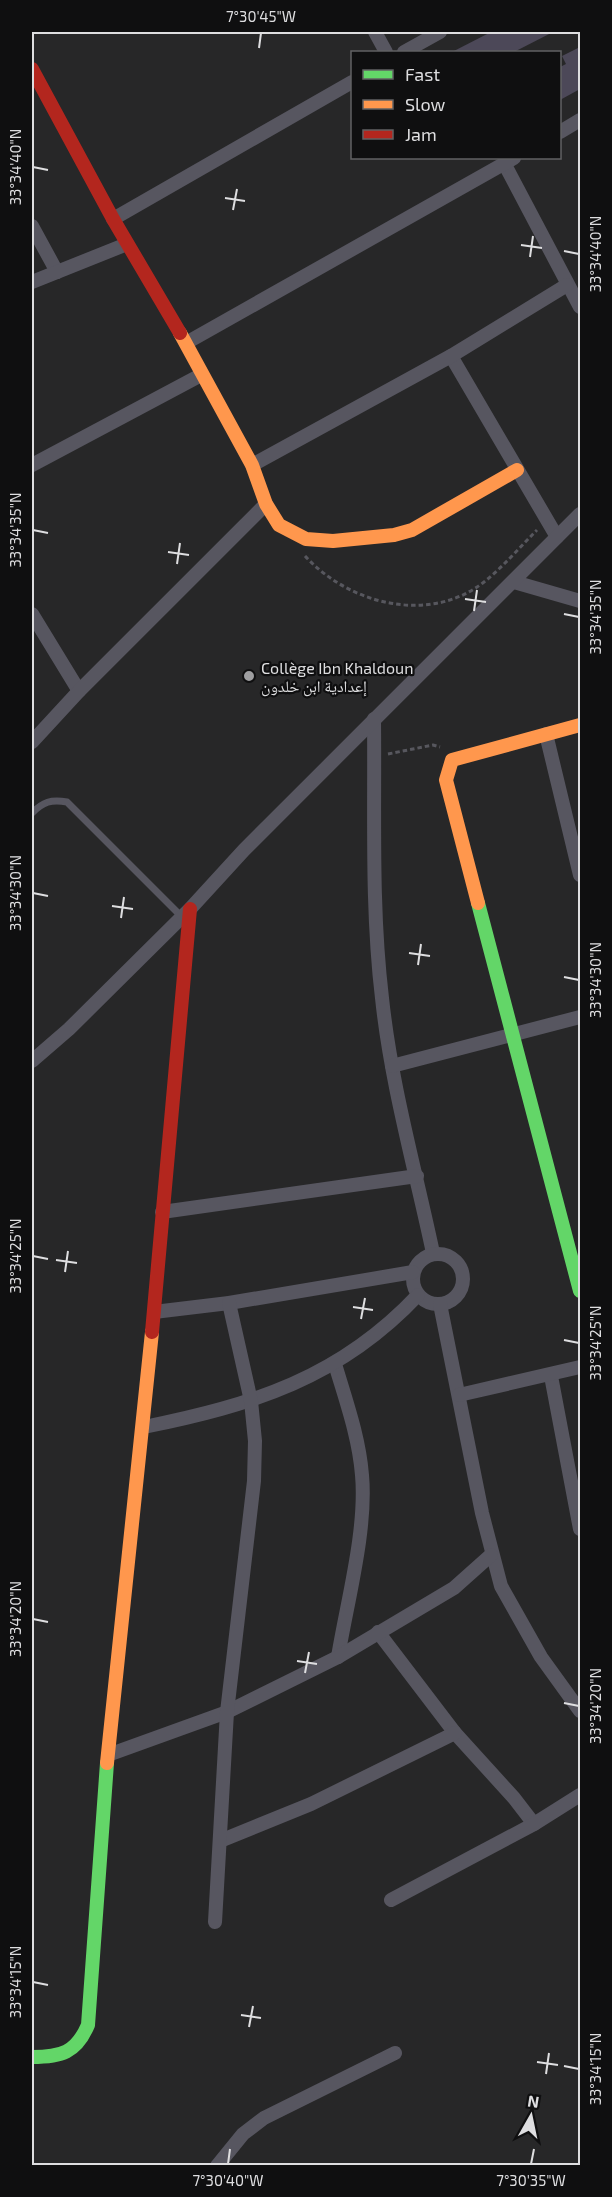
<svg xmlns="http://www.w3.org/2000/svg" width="612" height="2197" font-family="'Exo 2','Noto Naskh Arabic',sans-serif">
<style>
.building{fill:#4c4858}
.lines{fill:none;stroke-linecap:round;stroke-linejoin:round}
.path{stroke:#57575e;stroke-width:3;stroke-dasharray:4.5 3;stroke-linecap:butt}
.lane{stroke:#575660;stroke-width:7}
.street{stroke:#575660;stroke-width:14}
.fast{stroke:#63d668;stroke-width:14}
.slow{stroke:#ff974d;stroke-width:14}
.jam{stroke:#b3261e;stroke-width:14}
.ticks{fill:none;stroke:#dedee0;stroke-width:2}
.poi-dot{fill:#9e9ea0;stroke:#0f0f10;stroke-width:2}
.labels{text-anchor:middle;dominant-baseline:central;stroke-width:4.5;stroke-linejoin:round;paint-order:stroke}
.poi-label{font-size:16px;fill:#dedee0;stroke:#0f0f10;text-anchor:start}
.neatline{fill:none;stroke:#dedee0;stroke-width:2}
.ticks-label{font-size:15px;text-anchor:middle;fill:#dedee0}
</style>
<rect width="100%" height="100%" fill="#272728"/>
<!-- building -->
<g class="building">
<polygon points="491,32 553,32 514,52 452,52"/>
<polygon points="580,47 580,89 560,100 560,67 566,64 562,56"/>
</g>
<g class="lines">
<!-- path -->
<g class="path">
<path d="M305,556C349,604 429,625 484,582C503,567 520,547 537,530"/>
<polyline points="388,754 433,745 440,747"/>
</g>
<!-- lane -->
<path class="lane" d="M32,813C43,802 51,799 67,802L182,917"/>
<!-- street -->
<g class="street">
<polyline points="375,32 386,52"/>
<polyline points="404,52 440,32"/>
<polyline points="560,132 580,120"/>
<polyline points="504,163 580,307"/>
<polyline points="113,219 352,82"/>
<polyline points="32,226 57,272"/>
<polyline points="32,282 127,244"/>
<polyline points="186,343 514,158"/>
<polyline points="451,356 557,537"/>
<polyline points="32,465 201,375"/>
<polyline points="252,465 451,356 567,285"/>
<polyline points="514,582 580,601"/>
<polyline points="32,614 79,691"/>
<path d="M374,719C375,812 371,906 382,998C391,1084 415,1168 433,1253"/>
<polyline points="546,734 580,875"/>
<polyline points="32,742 79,691 266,504"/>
<polyline points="32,1061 69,1029 190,909 244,850 580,514"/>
<polyline points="392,1066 580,1017"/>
<polyline points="162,1212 417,1176"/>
<circle cx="438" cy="1279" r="25"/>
<polyline points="440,1304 482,1513 501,1586 541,1657 580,1711"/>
<polyline points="154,1312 229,1303 413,1272"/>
<path d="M335,1364C346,1401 359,1437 362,1475C367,1530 347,1602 338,1657"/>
<polyline points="551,1376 580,1529"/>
<polyline points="459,1395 580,1367"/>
<path d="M144,1427C253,1405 340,1378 418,1295"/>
<polyline points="378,1632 455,1733 514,1798 534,1824"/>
<polyline points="108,1755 227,1712 338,1657 454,1588 491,1555"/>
<polyline points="220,1841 311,1804 455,1733"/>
<polyline points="391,1900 534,1824 580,1795"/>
<polyline points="215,1922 227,1712 254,1481 255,1441 251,1401 229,1303"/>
<polyline points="217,2166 243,2134 264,2118 395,2053"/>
</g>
<!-- fast -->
<g class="fast">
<polyline points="478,903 580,1291"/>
<path d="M32,2057C61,2057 76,2053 88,2025L107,1763"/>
</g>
<!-- slow -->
<g class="slow">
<polyline points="180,333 252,465 266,504 279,525 306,539 333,541 394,535 412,530 517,470"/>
<polyline points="478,903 446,780 452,760 580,725"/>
<polyline points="107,1763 152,1332"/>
</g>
<!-- jam -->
<g class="jam">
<polyline points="32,69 113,219 180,333"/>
<polyline points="152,1332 190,909"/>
</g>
</g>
<!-- ticks -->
<path class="ticks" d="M259,48L261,33M33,167L48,170M225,198L245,201M233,210L237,189M521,245L542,248M564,251L579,254M530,257L533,236M33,530L48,533M168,552L189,555M177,564L180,543M465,599L486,602M474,611L477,590M564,614L579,617M33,893L48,896M112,906L133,909M121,918L124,897M409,953L430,956M418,965L421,944M564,977L579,980M33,1256L48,1259M56,1260L77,1263M65,1272L68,1251M353,1307L373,1310M361,1319L365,1298M564,1340L579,1343M33,1619L48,1622M297,1661L317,1664M305,1673L309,1652M564,1703L579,1706M33,1982L48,1985M241,2015L261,2018M249,2027L253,2006M537,2062L558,2065M564,2066L579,2069M546,2074L549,2053M228,2164L230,2149M531,2164L534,2149"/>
<!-- markers -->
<circle class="poi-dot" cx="249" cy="676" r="6"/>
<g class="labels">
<!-- poi labels -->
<g class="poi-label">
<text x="261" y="667">Collège Ibn Khaldoun<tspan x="261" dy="18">إعدادية ابن خلدون</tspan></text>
</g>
</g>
<!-- border -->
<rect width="612" height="2197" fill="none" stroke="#0f0f10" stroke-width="66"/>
<!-- legend -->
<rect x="351" y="51" width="210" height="108" fill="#0f0f10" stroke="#626263" stroke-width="1.5"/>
<rect x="363" y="70" width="30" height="9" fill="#63d668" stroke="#626263" stroke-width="1.5"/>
<text x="405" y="81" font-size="18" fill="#dedee0">Fast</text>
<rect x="363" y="100" width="30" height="9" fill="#ff974d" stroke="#626263" stroke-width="1.5"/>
<text x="405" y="111" font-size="18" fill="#dedee0">Slow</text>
<rect x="363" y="130" width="30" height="9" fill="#b3261e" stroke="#626263" stroke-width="1.5"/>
<text x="405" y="141" font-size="18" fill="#dedee0">Jam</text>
<!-- north arrow -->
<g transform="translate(531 2116) rotate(9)" stroke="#0f0f10" stroke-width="4.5" paint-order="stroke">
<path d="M0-4.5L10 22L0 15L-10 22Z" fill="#dedee0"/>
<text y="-9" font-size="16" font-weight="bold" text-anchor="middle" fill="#dedee0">N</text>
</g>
<rect x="33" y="33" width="546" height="2131" class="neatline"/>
<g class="ticks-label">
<text x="261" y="22">7°30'45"W</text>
<text transform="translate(16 167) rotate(-90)" y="5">33°34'40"N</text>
<text transform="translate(596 254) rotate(-90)" y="5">33°34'40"N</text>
<text transform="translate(16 530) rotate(-90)" y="5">33°34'35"N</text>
<text transform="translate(596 617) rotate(-90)" y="5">33°34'35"N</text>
<text transform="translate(16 893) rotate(-90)" y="5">33°34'30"N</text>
<text transform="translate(596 980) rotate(-90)" y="5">33°34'30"N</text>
<text transform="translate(16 1256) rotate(-90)" y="5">33°34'25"N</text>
<text transform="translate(596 1343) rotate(-90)" y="5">33°34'25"N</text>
<text transform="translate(16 1619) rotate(-90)" y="5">33°34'20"N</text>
<text transform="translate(596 1706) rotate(-90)" y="5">33°34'20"N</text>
<text transform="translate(16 1982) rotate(-90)" y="5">33°34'15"N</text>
<text transform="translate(596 2069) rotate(-90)" y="5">33°34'15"N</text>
<text x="228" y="2186">7°30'40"W</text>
<text x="531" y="2186">7°30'35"W</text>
</g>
</svg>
